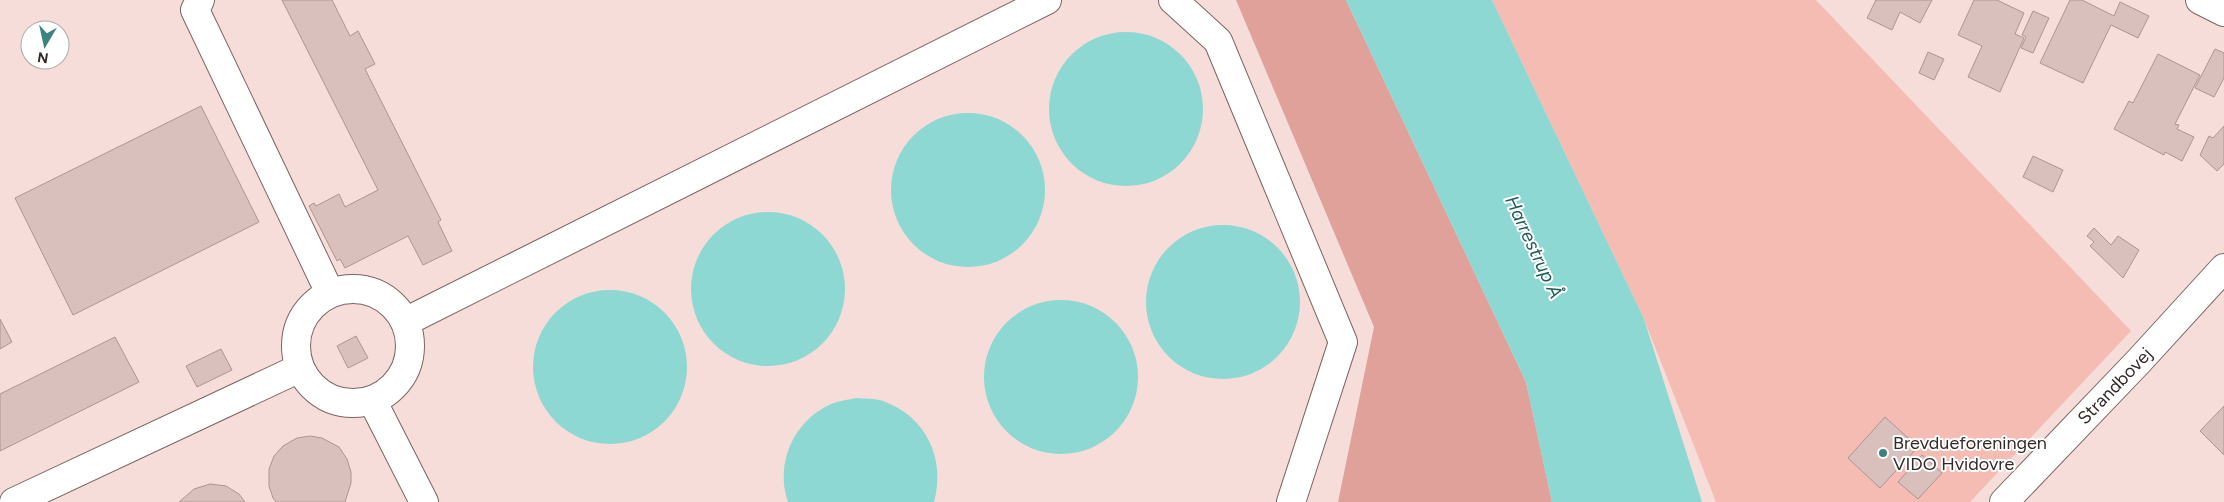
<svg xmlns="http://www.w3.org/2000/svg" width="2224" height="502" font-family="Figtree,sans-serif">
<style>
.green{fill:#f5bcb4}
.forest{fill:#dfa199}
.water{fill:#8dd8d2}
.building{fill:#d9c0bd;stroke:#ac9591}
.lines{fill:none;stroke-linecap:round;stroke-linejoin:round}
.minor-casing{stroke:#7b6562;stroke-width:30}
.minor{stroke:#fff;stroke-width:28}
.poi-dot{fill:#3b837e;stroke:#fff;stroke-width:2}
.labels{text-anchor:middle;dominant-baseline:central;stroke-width:4;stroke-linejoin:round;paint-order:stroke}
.street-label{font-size:18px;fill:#332928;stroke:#fff}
.poi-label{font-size:18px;fill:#332928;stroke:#fff;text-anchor:start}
.water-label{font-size:19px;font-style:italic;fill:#1d5c58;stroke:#fff}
</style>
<rect width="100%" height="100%" fill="#f6ddd9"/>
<!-- green -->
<polygon class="green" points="1492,0 1816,0 2131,331 1970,502 1716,502 1644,319"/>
<!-- forest -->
<polygon class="forest" points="1236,0 1346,0 1526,382 1552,502 1338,502 1374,327"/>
<!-- water -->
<g class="water">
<polygon points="1346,0 1492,0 1644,319 1702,502 1552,502 1526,382"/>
<circle cx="1126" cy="109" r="77"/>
<circle cx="968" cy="190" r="77"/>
<circle cx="768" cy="289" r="77"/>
<circle cx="1223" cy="302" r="77"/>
<circle cx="610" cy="367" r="77"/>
<circle cx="1061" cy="377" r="77"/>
<path d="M856,398C864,399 875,398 883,401C926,416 946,459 934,502H788C775,464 793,422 829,405C837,401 847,400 856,398Z"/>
</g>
<!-- building -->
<g class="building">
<polygon points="282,0 332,0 350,36 358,31 375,64 365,69 441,220 438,222 452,251 423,265 408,236 345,268 340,259 337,261 309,206 314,203 316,206 339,194 345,207 378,190"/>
<polygon points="1876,0 1875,0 1932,0 1920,23 1900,12 1892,30 1867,18"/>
<polygon points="1974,0 1997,0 2024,13 2015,34 2024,38 2000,92 1968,77 1982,46 1958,35"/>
<polygon points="2070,0 2082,0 2114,16 2120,2 2149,16 2138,38 2111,25 2083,83 2040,63"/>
<polygon points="2033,11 2049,18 2033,53 2021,48 2026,37 2022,35"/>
<polygon points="2215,49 2224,53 2224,78 2214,97 2195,88"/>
<polygon points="1928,52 1944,59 1934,80 1919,73"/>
<polygon points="2158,54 2200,75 2175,124 2179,125 2177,129 2194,137 2182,161 2165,152 2164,155 2114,129 2129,101 2133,103"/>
<polygon points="201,106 259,222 73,315 15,198"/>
<polygon points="2224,126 2224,164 2217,171 2200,155 2209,136 2213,138"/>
<polygon points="2033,156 2063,170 2053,192 2023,177"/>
<polygon points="2094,228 2111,245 2118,236 2139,250 2123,278 2090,246 2094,242 2087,236"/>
<polygon points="0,319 12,342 0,349"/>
<polygon points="356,336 368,358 348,368 337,346"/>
<polygon points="115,337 139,382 0,451 0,394"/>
<polygon points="221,349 232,370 197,387 186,366"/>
<polygon points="2224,406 2224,455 2200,431"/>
<polygon points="1885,417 1918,447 1880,488 1848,458"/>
<polygon points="310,436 322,438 339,447 347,459 351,472 351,483 345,502 276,502 273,498 269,486 269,469 274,456 283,446 297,438"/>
<polygon points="1922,455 1942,473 1918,499 1898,482"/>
<polygon points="210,484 226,486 239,494 245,502 179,502 194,489"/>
</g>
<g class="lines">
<defs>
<g id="minor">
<polyline points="200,0 195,10 330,293"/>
<polyline points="1173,0 1218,41 1343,342 1291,502"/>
<polyline points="2200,0 2224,12"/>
<circle cx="353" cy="346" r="57"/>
<polyline points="405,322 1047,0"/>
<polyline points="372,400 424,502"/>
<polyline points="14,502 300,368"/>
<polyline points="2004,502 2139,361 2224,268"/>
</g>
</defs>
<!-- minor casing -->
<use href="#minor" class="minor-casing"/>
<!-- minor -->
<use href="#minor" class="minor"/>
</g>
<!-- markers -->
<circle class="poi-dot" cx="1883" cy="453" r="5"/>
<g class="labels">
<!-- street labels -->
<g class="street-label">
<text transform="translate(2115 386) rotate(-46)">Strandbovej</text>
</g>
<!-- poi labels -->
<g class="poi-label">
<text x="1893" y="443">Brevdueforeningen<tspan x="1893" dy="21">VIDO Hvidovre</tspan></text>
</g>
<!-- water labels -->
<g class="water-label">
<text transform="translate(1534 247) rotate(65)">Harrestrup Å</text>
</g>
</g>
<!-- north arrow -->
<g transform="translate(45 45) rotate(189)"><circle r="24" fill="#ffffff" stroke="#ada9a9"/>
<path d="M0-4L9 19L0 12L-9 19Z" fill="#3b837e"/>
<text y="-8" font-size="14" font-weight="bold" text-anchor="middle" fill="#332928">N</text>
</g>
</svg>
